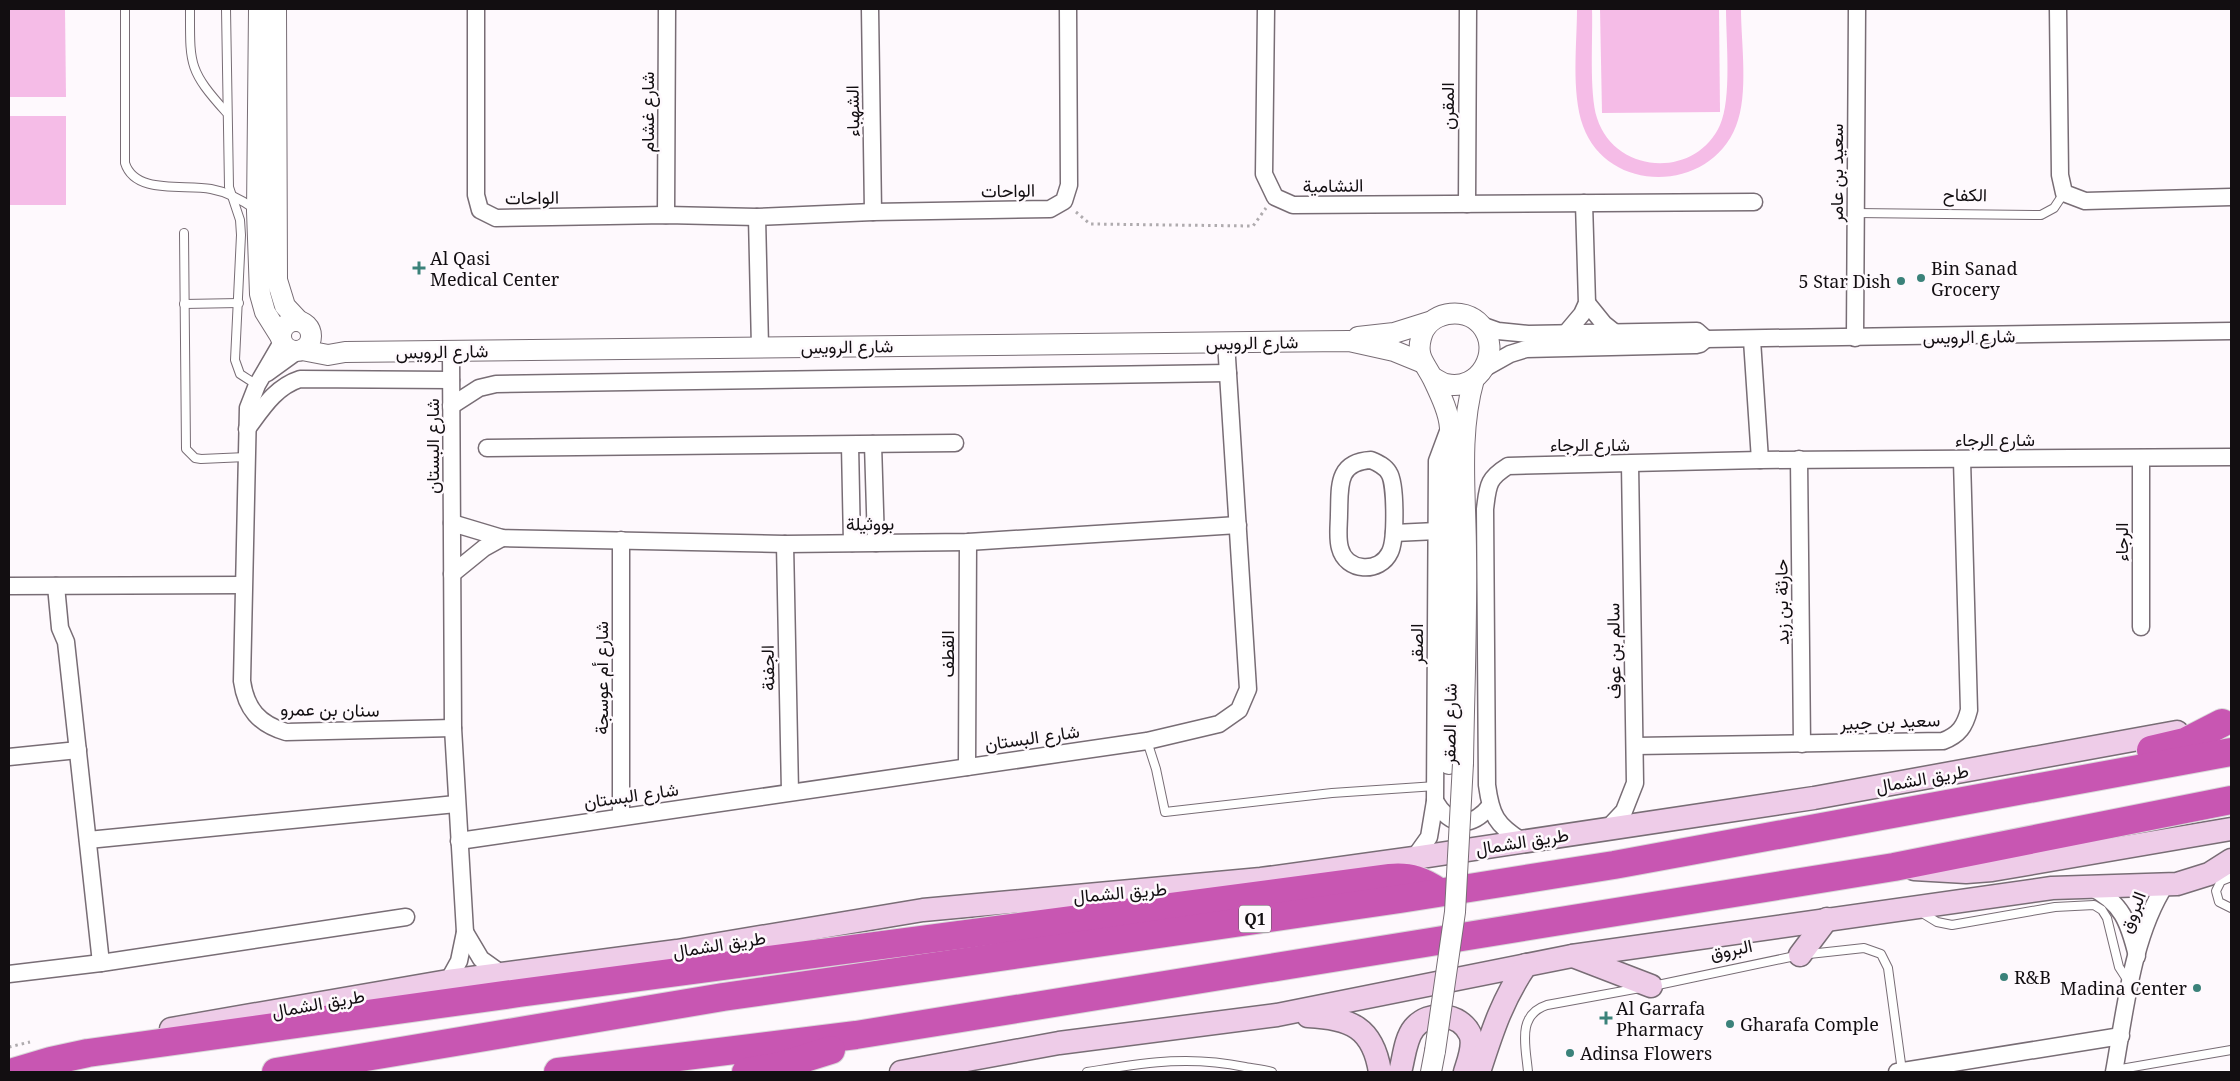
<svg xmlns="http://www.w3.org/2000/svg" width="2240" height="1081" font-family="'Noto Serif',Vazirmatn,serif">
<style>
.green{fill:#f5bce7}
.lines{fill:none;stroke-linecap:round;stroke-linejoin:round}
.service-casing{stroke:#786d75;stroke-width:10}
.minor-casing{stroke:#786d75;stroke-width:19}
.tertiary-casing{stroke:#786d75;stroke-width:22}
.secondary-casing{stroke:#786d75;stroke-width:25}
.motorway-casing{stroke:#d9d8d9;stroke-width:30}
.path{stroke:#afabae;stroke-width:3;stroke-dasharray:2.5 4;stroke-linecap:butt}
.service{stroke:#fff;stroke-width:8}
.minor{stroke:#fff;stroke-width:16}
.tertiary{stroke:#fff;stroke-width:20}
.secondary{stroke:#eecce8;stroke-width:22}
.motorway{stroke:#c856b2;stroke-width:28}
.tertiary-bridge-casing{stroke:#786d75;stroke-width:22;stroke-linecap:butt}
.tertiary-bridge{stroke:#fff;stroke-width:20}
.poi-dot{fill:#3b827a;stroke:#fef9fd;stroke-width:2}
.labels{text-anchor:middle;dominant-baseline:central;stroke-width:5;stroke-linejoin:round;paint-order:stroke}
.shield{fill:#fef9fd;stroke:#595458;stroke-width:1}
.shield-label{font-size:16px;font-weight:bold;fill:#120e11}
.street-label{font-size:18px;fill:#120e11;stroke:#fef9fd}
.poi-label{font-size:18px;fill:#120e11;stroke:#fef9fd;text-anchor:start}
</style>
<rect width="100%" height="100%" fill="#fef9fd"/>
<!-- green -->
<g class="green">
<polygon points="9,9 65,9 66,97 9,97"/>
<path d="M1577,9H1592C1593,37 1589,93 1597,118C1615,175 1696,179 1720,125C1732,99 1726,40 1726,9H1741C1741,43 1749,94 1736,126C1710,193 1608,195 1583,126C1571,92 1577,44 1577,9Z"/>
<polygon points="1600,9 1719,9 1720,112 1602,113"/>
<rect x="9" y="116" width="57" height="89"/>
</g>
<g class="lines">
<defs>
<g id="service">
<path d="M125,9V163C135,195 184,184 211,189C228,192 242,200 256,210"/>
<path d="M190,9C190,64 188,70 226,112"/>
<polyline points="226,9 229,187 240,220 241,235 235,360 240,374 257,385"/>
<polyline points="1856,213 2041,215 2054,208 2064,193"/>
<polyline points="184,233 186,449 195,458 201,459 246,457"/>
<polyline points="184,304 239,303"/>
<polyline points="1147,741 1156,769 1165,812 1332,793 1436,786"/>
<polyline points="2231,877 2221,881 2216,891 2219,902 2231,908"/>
<polyline points="1919,911 1937,922 1952,925 2055,907 2094,905 2102,910 2107,918 2119,967 2128,981"/>
<polyline points="1653,986 1800,955 1864,948 1881,954 1888,968 1902,1071"/>
<polyline points="2115,1070 2231,1050"/>
<path d="M1087,1072C1145,1063 1187,1055 1245,1067C1254,1069 1264,1069 1272,1072"/>
<path d="M1528,1072C1526,1047 1516,1015 1547,1005L1640,988"/>
</g>
<g id="minor">
<polyline points="476,9 476,195 480,210 496,218 666,215 757,217 873,212 1050,209 1064,201 1069,185 1068,9"/>
<polyline points="870,9 873,212"/>
<polyline points="1266,9 1264,174 1275,197 1293,205 1754,202"/>
<polyline points="2058,9 2060,175 2064,193 2085,201 2231,197"/>
<polyline points="1467,204 1468,9"/>
<polyline points="666,215 667,9"/>
<polyline points="757,217 760,347"/>
<polyline points="1587,303 1604,324 1614,332"/>
<polyline points="1481,325 1498,331 1528,334 1697,331 1706,339"/>
<polyline points="1566,333 1582,314 1587,303 1584,203"/>
<polyline points="1855,338 1857,9"/>
<polyline points="1706,339 2231,331"/>
<polyline points="1752,340 1760,460"/>
<path d="M282,342L257,385L248,408L242,681C246,709 259,724 286,732L453,728"/>
<polyline points="1485,368 1510,354 1526,349 1696,345 1700,344 1706,339"/>
<polyline points="267,373 296,352"/>
<polyline points="451,406 479,388 496,384 1228,373"/>
<path d="M247,429C262,409 275,387 300,379L451,380"/>
<polyline points="873,444 876,543"/>
<polyline points="850,445 852,543"/>
<polyline points="487,448 955,443"/>
<polyline points="1799,459 1802,744"/>
<path d="M1371,460C1378,463 1385,466 1389,473C1396,484 1396,540 1390,552C1380,574 1346,572 1340,548C1337,538 1339,525 1339,514C1340,487 1336,462 1371,460Z"/>
<polyline points="452,523 502,538 785,544 968,542 1238,525"/>
<polyline points="1394,533 1437,531"/>
<polyline points="621,540 621,816"/>
<polyline points="785,544 790,792"/>
<polyline points="452,574 484,548 502,538"/>
<polyline points="9,586 243,585"/>
<polyline points="56,586 60,628 66,642 101,963"/>
<polyline points="2141,627 2141,458"/>
<path d="M1635,746L1943,741C1959,735 1965,726 1969,710L1962,460"/>
<polyline points="9,757 78,750"/>
<polyline points="967,767 968,542"/>
<path d="M1435,801C1450,827 1471,829 1490,806"/>
<polyline points="1608,828 1624,811 1635,783 1630,464"/>
<polyline points="88,840 456,804"/>
<polyline points="459,841 1147,741 1219,724 1239,710 1248,689 1226,342"/>
<path d="M1522,841C1496,825 1491,815 1487,785L1485,509C1488,486 1487,479 1508,466L1760,460L2231,457"/>
<polyline points="1414,858 1429,837 1435,801 1437,461 1450,426"/>
<path d="M2090,887C2122,902 2129,923 2137,956"/>
<polyline points="465,932 481,959 502,974"/>
<polyline points="9,974 101,963 406,917"/>
<polyline points="448,981 459,961 465,932 453,728 451,351"/>
<polyline points="1897,1072 2121,1036"/>
<path d="M2114,1072C2125,1012 2132,936 2166,884"/>
</g>
<g id="tertiary">
<polyline points="259,9 257,211 260,294 265,312 280,336"/>
<polyline points="276,9 277,280 285,306 299,321"/>
<circle cx="296" cy="336" r="15"/>
<polyline points="1358,337 1394,333 1429,322"/>
<polyline points="302,350 328,355 345,352 1349,341 1394,351 1421,362"/>
<path d="M1432,377C1436,379 1441,383 1446,384C1479,392 1503,351 1481,325C1464,305 1427,312 1421,338C1416,357 1425,363 1433,379C1440,394 1449,412 1450,428C1457,539 1450,653 1449,764"/>
<path d="M1463,763C1464,693 1467,623 1466,554C1466,496 1458,435 1474,379"/>
<polyline points="1431,1072 1435,1051"/>
</g>
<g id="secondary">
<polyline points="1914,869 1966,872 1992,870 2231,829"/>
<polyline points="1800,955 1827,919"/>
<polyline points="1573,956 1651,986"/>
<path d="M1308,1016C1350,1018 1373,1027 1380,1072"/>
<polyline points="171,1029 448,981 677,951 923,910 1261,879 1414,858 1814,798 2177,732"/>
<polyline points="901,1072 1059,1043 1277,1015 1572,956 2052,888 2177,884 2209,874 2231,860"/>
<path d="M1400,1072C1404,1058 1405,1039 1414,1028C1429,1010 1460,1013 1470,1034C1475,1045 1468,1062 1465,1072"/>
<path d="M1479,1072C1492,1032 1502,1000 1526,965"/>
</g>
<g id="motorway">
<polyline points="2151,750 2185,742 2222,723"/>
<path d="M14,1072L51,1061L88,1053L519,993L1390,878C1410,876 1423,881 1439,892"/>
<polyline points="276,1072 723,997 1400,899 1614,865 2231,752"/>
<polyline points="558,1072 856,1035 1894,867 2231,800"/>
<polyline points="746,1072 780,1066 831,1050"/>
</g>
</defs>
<!-- service casing -->
<use href="#service" class="service-casing"/>
<!-- minor casing -->
<use href="#minor" class="minor-casing"/>
<!-- tertiary casing -->
<use href="#tertiary" class="tertiary-casing"/>
<!-- secondary casing -->
<use href="#secondary" class="secondary-casing"/>
<!-- motorway casing -->
<use href="#motorway" class="motorway-casing"/>
<!-- path -->
<g class="path">
<polyline points="1076,212 1090,224 1253,226 1266,208"/>
<polyline points="9,1047 30,1042"/>
</g>
<!-- service -->
<use href="#service" class="service"/>
<!-- minor -->
<use href="#minor" class="minor"/>
<!-- tertiary -->
<use href="#tertiary" class="tertiary"/>
<!-- secondary -->
<use href="#secondary" class="secondary"/>
<!-- motorway -->
<use href="#motorway" class="motorway"/>
<defs>
<polyline id="tertiary-bridge" points="1435,1051 1455,912 1463,763"/>
</defs>
<!-- tertiary-bridge casing -->
<use href="#tertiary-bridge" class="tertiary-bridge-casing"/>
<!-- tertiary-bridge -->
<use href="#tertiary-bridge" class="tertiary-bridge"/>
</g>
<!-- markers -->
<g class="poi-dot">
<path d="M416.5 260.5h5v5h5v5h-5v5h-5v-5h-5v-5h5z"/>
<circle cx="1921" cy="278" r="5"/>
<circle cx="1901" cy="281" r="5"/>
<circle cx="2004" cy="977" r="5"/>
<circle cx="2197" cy="988" r="5"/>
<path d="M1603.5 1010.5h5v5h5v5h-5v5h-5v-5h-5v-5h5z"/>
<circle cx="1730" cy="1024" r="5"/>
<circle cx="1570" cy="1053" r="5"/>
</g>
<g class="labels">
<!-- shield labels -->
<rect class="shield" x="1239" y="905.5" width="32" height="27" rx="4"/>
<g class="shield-label">
<text x="1255" y="919">Q1</text>
</g>
<!-- street labels -->
<g class="street-label">
<text transform="translate(1447 106) rotate(-90)">المقرن</text>
<text transform="translate(852 111) rotate(-91)">الشهباء</text>
<text transform="translate(647 112) rotate(-90)">شارع غشام</text>
<text transform="translate(1836 173) rotate(-90)">سعيد بن عامر</text>
<text transform="translate(1333 185) rotate(-1)">النشامية</text>
<text transform="translate(1008 190) rotate(-1)">الواحات</text>
<text transform="translate(1965 194) rotate(1)">الكفاح</text>
<text transform="translate(532 197) rotate(-1)">الواحات</text>
<text transform="translate(1969 336) rotate(-1)">شارع الرويس</text>
<text transform="translate(1252 342) rotate(-1)">شارع الرويس</text>
<text transform="translate(847 346) rotate(-1)">شارع الرويس</text>
<text transform="translate(442 351) rotate(-1)">شارع الرويس</text>
<text x="1995" y="439">شارع الرجاء</text>
<text x="1590" y="444">شارع الرجاء</text>
<text transform="translate(432 446) rotate(-90)">شارع البستان</text>
<text transform="translate(870 523) rotate(-1)">بووثيلة</text>
<text transform="translate(2121 542) rotate(-90)">الرجاء</text>
<text transform="translate(1781 602) rotate(-91)">حارثة بن زيد</text>
<text transform="translate(1416 644) rotate(-90)">الصقر</text>
<text transform="translate(1613 651) rotate(-91)">سالم بن عوف</text>
<text transform="translate(947 654) rotate(-90)">القطف</text>
<text transform="translate(767 668) rotate(-91)">الجفنة</text>
<text transform="translate(601 678) rotate(-90)">شارع أم عوسجة</text>
<text transform="translate(330 709) rotate(1)">سنان بن عمرو</text>
<text transform="translate(1890 721) rotate(-2)">سعيد بن جبير</text>
<text transform="translate(1449 724) rotate(-89)">شارع الصقر</text>
<text transform="translate(1032 737) rotate(-8)">شارع البستان</text>
<text transform="translate(1922 778) rotate(-10)">طريق الشمال</text>
<text transform="translate(631 795) rotate(-8)">شارع البستان</text>
<text transform="translate(1522 841) rotate(-9)">طريق الشمال</text>
<text transform="translate(1120 892) rotate(-5)">طريق الشمال</text>
<text transform="translate(2132 912) rotate(-69)">البروق</text>
<text transform="translate(719 944) rotate(-9)">طريق الشمال</text>
<text transform="translate(1731 949) rotate(-12)">البروق</text>
<text transform="translate(318 1003) rotate(-10)">طريق الشمال</text>
</g>
<!-- poi labels -->
<g class="poi-label">
<text x="430" y="258">Al Qasi<tspan x="430" dy="21">Medical Center</tspan></text>
<text x="1931" y="268">Bin Sanad<tspan x="1931" dy="21">Grocery</tspan></text>
<text x="1891" y="281" text-anchor="end">5 Star Dish</text>
<text x="2014" y="977">R&amp;B</text>
<text x="2187" y="988" text-anchor="end">Madina Center</text>
<text x="1616" y="1008">Al Garrafa<tspan x="1616" dy="21">Pharmacy</tspan></text>
<text x="1740" y="1024">Gharafa Comple</text>
<text x="1580" y="1053">Adinsa Flowers</text>
</g>
</g>
<!-- border -->
<rect width="2240" height="1081" fill="none" stroke="#120e11" stroke-width="20"/>
</svg>
